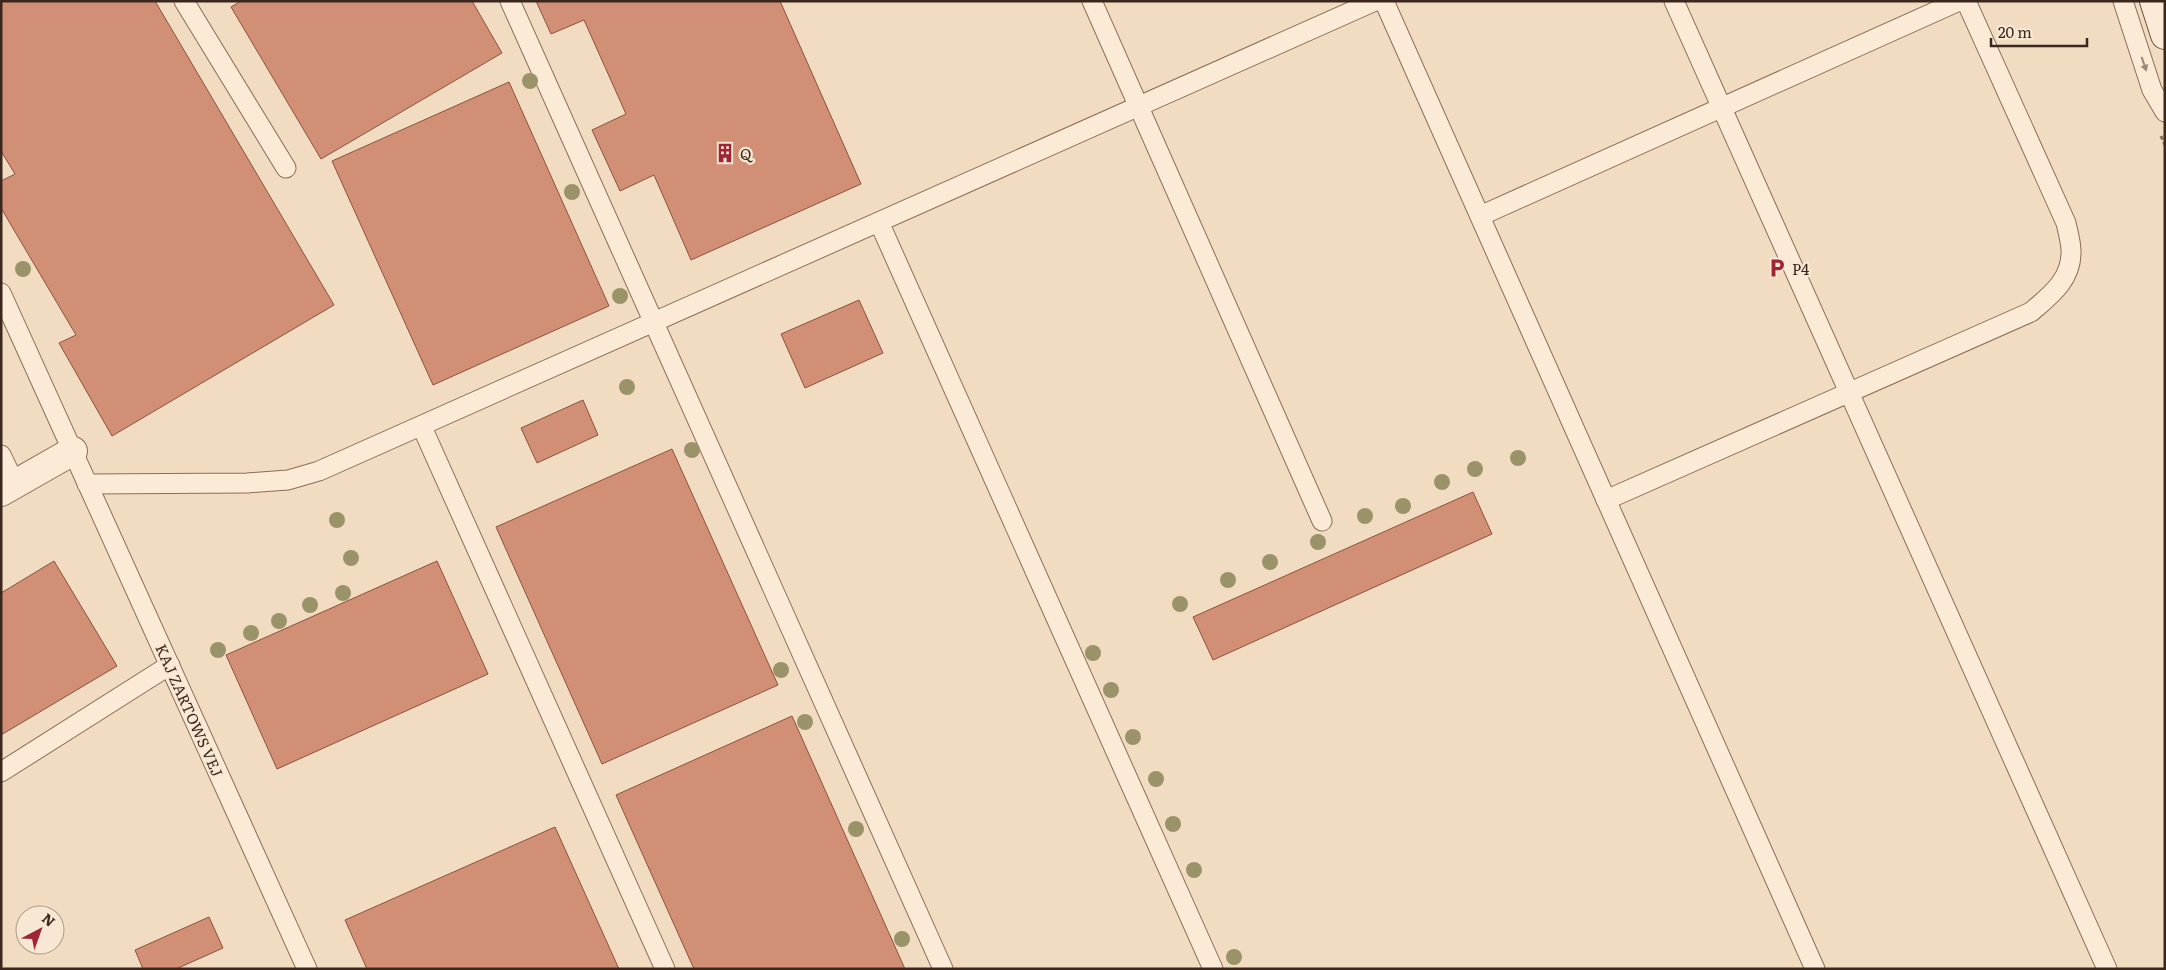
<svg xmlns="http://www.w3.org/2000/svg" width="2166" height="970" font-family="Literata,serif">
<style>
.building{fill:#d18f75;stroke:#8c513c}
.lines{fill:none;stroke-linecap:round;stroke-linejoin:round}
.service-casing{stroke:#8c6c58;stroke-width:21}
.minor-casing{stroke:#8c6c58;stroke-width:30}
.secondary-casing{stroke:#6d4d3b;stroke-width:30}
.path{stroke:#8c6c58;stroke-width:3;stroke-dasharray:4 2.5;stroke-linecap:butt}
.service{stroke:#fbebd6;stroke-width:19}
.minor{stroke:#fbebd6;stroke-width:28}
.secondary{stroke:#fbebd6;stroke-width:28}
.tree{fill:#9a936a}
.oneway{fill:#9b897a}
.labels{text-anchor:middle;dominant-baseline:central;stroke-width:4.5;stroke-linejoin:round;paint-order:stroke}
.poi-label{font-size:15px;fill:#3b271d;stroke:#f8e7d2;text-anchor:start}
.street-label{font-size:15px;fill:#3b271d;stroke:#f8e7d2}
</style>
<rect width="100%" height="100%" fill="#f1dcc2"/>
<!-- building -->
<g class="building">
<polygon points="1,1 155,1 334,305 112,436 59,343 76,335 1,208 1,181 15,174 1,151"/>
<polygon points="241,1 472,1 502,53 321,159 231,7"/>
<polygon points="536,1 780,1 861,184 691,260 654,175 620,191 592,130 626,114 584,20 551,34"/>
<polygon points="509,82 609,306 433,385 332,161"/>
<polygon points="859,300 883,353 805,388 781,334"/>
<polygon points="583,400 598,435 537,463 521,428"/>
<polygon points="672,449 778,685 602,764 496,527"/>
<polygon points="1473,492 1492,534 1213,660 1193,617"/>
<polygon points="54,561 117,666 1,735 1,593"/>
<polygon points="437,561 488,674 277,769 226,655"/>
<polygon points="792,716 905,969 694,969 616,795"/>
<polygon points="555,827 619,969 367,969 345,920"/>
<polygon points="209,917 223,948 176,969 143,969 135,950"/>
</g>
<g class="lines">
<defs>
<g id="service">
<polyline points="184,1 286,168"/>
<polyline points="510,1 943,969"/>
<polyline points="1092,1 1322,521"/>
<polyline points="1384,1 1815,969"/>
<polyline points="1674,1 2107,969"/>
<polyline points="2123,1 2152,90 2165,112"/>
<polyline points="1480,216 1959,1"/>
<polyline points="879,222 1213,969"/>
<polyline points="1,293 307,969"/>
<polyline points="422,427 665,969"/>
<polyline points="1,455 15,484"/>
<polyline points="87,484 247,483 288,480 319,471 1375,1"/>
<path d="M1606,500L2031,312C2051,295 2072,279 2071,251C2071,242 2068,232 2066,223L1966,1"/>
<polyline points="1,772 170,665"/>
</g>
<polyline id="minor" points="1,492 73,451"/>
<polyline id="secondary" points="2154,1 2165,35"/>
</defs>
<!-- service casing -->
<use href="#service" class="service-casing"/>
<!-- minor casing -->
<use href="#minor" class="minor-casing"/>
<!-- secondary casing -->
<use href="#secondary" class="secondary-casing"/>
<!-- path -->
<polyline class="path" points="2161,136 2165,145"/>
<!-- service -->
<use href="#service" class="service"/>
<!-- minor -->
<use href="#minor" class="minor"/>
<!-- secondary -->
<use href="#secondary" class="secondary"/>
</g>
<!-- trees -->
<g class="tree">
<circle cx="530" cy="81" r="8"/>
<circle cx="572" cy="192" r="8"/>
<circle cx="23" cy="269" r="8"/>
<circle cx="620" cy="296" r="8"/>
<circle cx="627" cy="387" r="8"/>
<circle cx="692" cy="450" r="8"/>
<circle cx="1518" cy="458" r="8"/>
<circle cx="1475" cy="469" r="8"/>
<circle cx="1442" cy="482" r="8"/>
<circle cx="1403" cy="506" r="8"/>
<circle cx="1365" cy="516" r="8"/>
<circle cx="337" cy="520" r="8"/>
<circle cx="1318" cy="542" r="8"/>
<circle cx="351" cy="558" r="8"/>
<circle cx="1270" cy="562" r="8"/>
<circle cx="1228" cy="580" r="8"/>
<circle cx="343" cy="593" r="8"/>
<circle cx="1180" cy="604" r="8"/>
<circle cx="310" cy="605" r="8"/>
<circle cx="279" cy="621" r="8"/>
<circle cx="251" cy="633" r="8"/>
<circle cx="218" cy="650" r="8"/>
<circle cx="1093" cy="653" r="8"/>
<circle cx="781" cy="670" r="8"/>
<circle cx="1111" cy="690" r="8"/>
<circle cx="805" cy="722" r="8"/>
<circle cx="1133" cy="737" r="8"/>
<circle cx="1156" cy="779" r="8"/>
<circle cx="1173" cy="824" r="8"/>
<circle cx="856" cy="829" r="8"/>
<circle cx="1194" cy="870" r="8"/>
<circle cx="902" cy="939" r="8"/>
<circle cx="1234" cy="957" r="8"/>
</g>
<!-- one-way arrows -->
<defs><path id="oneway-solid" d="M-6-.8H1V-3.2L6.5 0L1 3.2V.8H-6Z" transform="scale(1.25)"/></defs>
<use class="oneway" href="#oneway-solid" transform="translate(2144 64) rotate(71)"/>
<!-- icons -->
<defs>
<symbol id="building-bare" viewBox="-9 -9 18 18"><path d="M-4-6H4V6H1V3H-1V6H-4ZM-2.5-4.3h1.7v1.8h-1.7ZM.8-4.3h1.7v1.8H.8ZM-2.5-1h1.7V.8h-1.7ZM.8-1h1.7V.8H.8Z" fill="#9e2436" stroke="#f8e7d2" stroke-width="2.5" paint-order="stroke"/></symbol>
<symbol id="parking-bare" viewBox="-9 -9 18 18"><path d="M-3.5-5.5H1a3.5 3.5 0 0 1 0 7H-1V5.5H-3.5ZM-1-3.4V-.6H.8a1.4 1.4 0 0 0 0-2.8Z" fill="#9e2436" stroke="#f8e7d2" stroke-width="2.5" paint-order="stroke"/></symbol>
</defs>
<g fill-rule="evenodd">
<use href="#building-bare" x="711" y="139" width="28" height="28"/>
<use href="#parking-bare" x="1763" y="254" width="28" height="28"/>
</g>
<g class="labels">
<!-- poi labels -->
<g class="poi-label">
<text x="740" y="153">Q</text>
<text x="1792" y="268">P4</text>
</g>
<!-- street labels -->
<g class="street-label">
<text transform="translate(190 710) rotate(66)">KAJ ZARTOWS VEJ</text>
</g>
</g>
<!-- border -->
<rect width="2166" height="970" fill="none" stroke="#3b271d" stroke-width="5"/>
<!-- north arrow -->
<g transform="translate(40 930) rotate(41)"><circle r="24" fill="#f8e7d2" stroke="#ac9a8a"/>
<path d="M0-4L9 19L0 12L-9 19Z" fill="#9e2436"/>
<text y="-8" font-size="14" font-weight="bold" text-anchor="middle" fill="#3b271d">N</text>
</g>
<!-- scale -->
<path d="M1991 38v8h96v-8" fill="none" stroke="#3b271d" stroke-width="2.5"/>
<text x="1998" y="38" font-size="15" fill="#3b271d" stroke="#f8e7d2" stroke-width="4" paint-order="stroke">20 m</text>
</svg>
